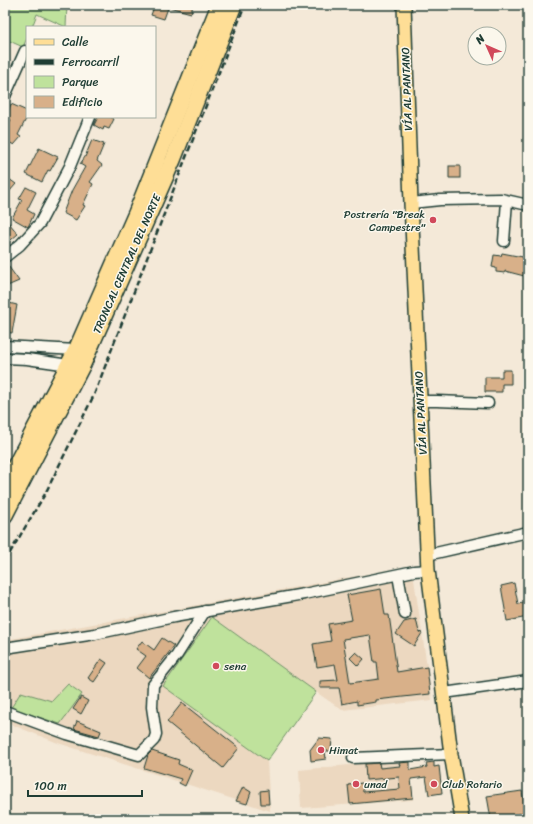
<svg xmlns="http://www.w3.org/2000/svg" width="533" height="824" font-family="Sriracha,sans-serif">
<style>
.built{fill:#ecd8c0}
.green{fill:#bfe29c;stroke:#6f9068}
.building{fill:#d8b089;stroke:#1f3d34;fill-rule:evenodd}
.lines{fill:none;stroke-linecap:round;stroke-linejoin:round}
.minor-casing{stroke:#1f3d34;stroke-width:13}
.major-casing{stroke:#1f3d34;stroke-width:16}
.highway-casing{stroke:#1f3d34;stroke-width:18}
.minor{stroke:#fbf7ec;stroke-width:10}
.major{stroke:#fede96;stroke-width:13}
.highway{stroke:#fede96;stroke-width:15}
.rail{stroke:#1f3d34;stroke-width:2.5;stroke-dasharray:6 3;stroke-linecap:butt}
.poi-dot{fill:#d1495b;stroke:#fbf7ec;stroke-width:1.5}
.labels{text-anchor:middle;dominant-baseline:central;stroke-width:3;stroke-linejoin:round;paint-order:stroke}
.street-label{font-size:11px;fill:#1f3d34;stroke:#fbf7ec}
.poi-label{font-size:11px;fill:#1f3d34;stroke:#fbf7ec;text-anchor:start}
</style>
<rect width="100%" height="100%" fill="#f4e9d8"/>
<filter id="ink" filterUnits="userSpaceOnUse"><feTurbulence type="fractalNoise" baseFrequency=".025" numOctaves="2"/><feDisplacementMap in="SourceGraphic" scale="8" xChannelSelector="R" yChannelSelector="G"/><feConvolveMatrix kernelMatrix="1 2 1 2 8 2 1 2 1" color-interpolation-filters="sRGB"/></filter>
<g filter="url(#ink)">
<!-- built -->
<g class="built">
<polygon points="412,566 432,700 342,710 316,692 267,761 270,811 58,743 5,722 5,640"/>
<polygon points="379,762 399,763 410,762 413,800 301,808 299,770"/>
</g>
<!-- green -->
<g class="green">
<polygon points="5,5 67,5 66,27 37,14 32,27 27,27 27,38 23,47 5,39"/>
<polygon points="212,617 316,692 267,761 163,686"/>
<polygon points="68,684 82,694 60,724 11,708 21,692 52,701"/>
</g>
<!-- building -->
<g class="building">
<polygon points="157,5 169,5 164,19 151,15 154,7 156,8"/>
<polygon points="169,5 193,5 191,13 169,7"/>
<polygon points="11,104 27,111 27,117 18,135 21,137 14,145 5,140 5,128 11,120 5,118"/>
<polygon points="98,117 110,117 114,119 109,129 104,127 103,130 94,125"/>
<polygon points="92,140 104,144 97,161 102,165 90,182 93,184 83,205 85,206 76,220 63,213 72,190 85,167 80,164 85,157"/>
<polygon points="39,148 58,157 50,171 48,170 42,182 26,174"/>
<rect x="449" y="166" width="11" height="12"/>
<polygon points="5,176 16,184 9,192 5,189"/>
<polygon points="26,187 36,192 27,210 34,214 28,227 12,218 22,200 19,199"/>
<polygon points="5,218 18,234 5,245"/>
<polygon points="502,253 528,258 528,277 505,271 505,273 496,272 496,268 492,267 494,255 501,256"/>
<polygon points="5,263 6,263 19,281 5,287"/>
<polygon points="5,302 17,305 12,333 5,332"/>
<polygon points="502,370 511,370 511,384 502,384 502,392 485,392 485,377 502,377"/>
<polygon points="514,583 518,604 528,602 528,617 507,621 501,586"/>
<path d="M381,589L385,615H389L397,672L427,667L430,694L376,700V702L357,705V701L342,704L339,688H320V681L338,680L335,664L317,667L313,644L331,641L328,624L352,620L347,595ZM370,635L374,662H377L379,679L350,683L343,639Z"/>
<polygon points="416,619 419,632 422,633 414,646 396,634 404,622"/>
<polygon points="162,638 174,646 149,678 137,668 146,656 136,649 142,641 154,650"/>
<polygon points="356,652 364,659 358,666 350,658"/>
<polygon points="101,659 107,663 94,682 88,678"/>
<polygon points="81,697 88,701 81,714 73,709"/>
<polygon points="182,703 239,748 223,768 167,722"/>
<polygon points="77,721 101,731 99,736 74,729"/>
<polygon points="319,738 332,739 331,751 325,751 326,759 311,761 310,750"/>
<polygon points="152,751 179,760 178,764 192,770 185,786 179,783 181,779 144,768 148,755"/>
<polygon points="410,762 410,770 427,767 426,763 434,762 434,767 439,766 442,793 429,795 426,777 411,779 413,798 350,804 348,785 362,783 363,792 400,789 399,777 366,780 365,764 379,763 380,768 400,766 399,763"/>
<polygon points="243,787 251,792 247,804 236,801"/>
<polygon points="268,790 269,804 261,804 260,791"/>
<polygon points="522,791 526,813 491,819 487,796"/>
</g>
<g class="lines">
<defs>
<g id="minor">
<polyline points="5,96 25,51 27,52"/>
<polyline points="411,203 440,200 501,199 528,205"/>
<polyline points="504,241 507,201"/>
<polyline points="5,257 20,245 40,223 70,166 90,117"/>
<polyline points="5,346 76,350"/>
<polyline points="5,358 27,359 69,365"/>
<polyline points="420,401 437,401 488,403"/>
<polyline points="427,555 528,532"/>
<polyline points="398,575 405,614"/>
<polyline points="5,648 95,634 174,617 304,594 414,571 428,570"/>
<polyline points="444,693 528,681"/>
<polyline points="5,711 67,734 139,755 154,740 156,734 152,707 153,685 177,655 205,611"/>
<polyline points="353,758 451,754"/>
</g>
<polyline id="major" points="404,5 411,203 428,570 451,754 462,819"/>
<g id="highway">
<polyline points="5,485 76,350 136,213 219,5"/>
<polyline points="5,515 83,364 173,160 234,5"/>
</g>
</defs>
<!-- minor casing -->
<use href="#minor" class="minor-casing"/>
<!-- major casing -->
<use href="#major" class="major-casing"/>
<!-- highway casing -->
<use href="#highway" class="highway-casing"/>
<!-- minor -->
<use href="#minor" class="minor"/>
<!-- major -->
<use href="#major" class="major"/>
<!-- highway -->
<use href="#highway" class="highway"/>
<!-- rail -->
<polyline class="rail" points="5,561 45,494 94,395 245,5"/>
</g>
</g>
<!-- markers -->
<g class="poi-dot">
<circle cx="433" cy="220" r="4"/>
<circle cx="216" cy="666" r="4"/>
<circle cx="321" cy="750" r="4"/>
<circle cx="356" cy="784" r="4"/>
<circle cx="434" cy="784" r="4"/>
</g>
<g class="labels">
<!-- street labels -->
<g class="street-label">
<text transform="translate(407 89) rotate(-92)">VÍA AL PANTANO</text>
<text transform="translate(127 264) rotate(-66)">TRONCAL CENTRAL DEL NORTE</text>
<text transform="translate(421 413) rotate(-93)">VÍA AL PANTANO</text>
</g>
<!-- poi labels -->
<g class="poi-label">
<text x="425" y="214" text-anchor="end">Postrería "Break<tspan x="425" dy="13">Campestre"</tspan></text>
<text x="224" y="666">sena</text>
<text x="329" y="750">Himat</text>
<text x="364" y="784">unad</text>
<text x="442" y="784">Club Rotario</text>
</g>
</g>
<!-- margin -->
<rect width="533" height="824" fill="none" stroke="#fbf7ec" stroke-width="20"/>
<rect x="10" y="10" width="513" height="804" fill="none" stroke="#1f3d34" stroke-width="1.5" filter="url(#ink)"/>
<!-- legend -->
<rect x="26" y="26" width="130" height="92" fill="#fbf7ec" stroke="#a3ada2"/>
<rect x="34" y="39" width="20" height="6" fill="#fede96" stroke="#a3ada2"/>
<text x="62" y="46" font-size="12" fill="#1f3d34">Calle</text>
<rect x="34" y="59" width="20" height="6" fill="#1f3d34" stroke="#a3ada2"/>
<text x="62" y="66" font-size="12" fill="#1f3d34">Ferrocarril</text>
<rect x="34" y="76" width="20" height="12" fill="#bfe29c" stroke="#a3ada2"/>
<text x="62" y="86" font-size="12" fill="#1f3d34">Parque</text>
<rect x="34" y="96" width="20" height="12" fill="#d8b089" stroke="#a3ada2"/>
<text x="62" y="106" font-size="12" fill="#1f3d34">Edificio</text>
<!-- north arrow -->
<g transform="translate(487 46) rotate(315)"><circle r="19" fill="#fbf7ec" stroke="#a3ada2"/>
<path d="M0-3L7 15L0 10L-7 15Z" fill="#d1495b"/>
<text y="-6" font-size="11" font-weight="bold" text-anchor="middle" fill="#1f3d34">N</text>
</g>
<!-- scale -->
<path d="M28 790v6h114v-6" fill="none" stroke="#1f3d34" stroke-width="2"/>
<text x="34" y="790" font-size="12" fill="#1f3d34" stroke="#fbf7ec" stroke-width="3" paint-order="stroke">100 m</text>
</svg>
